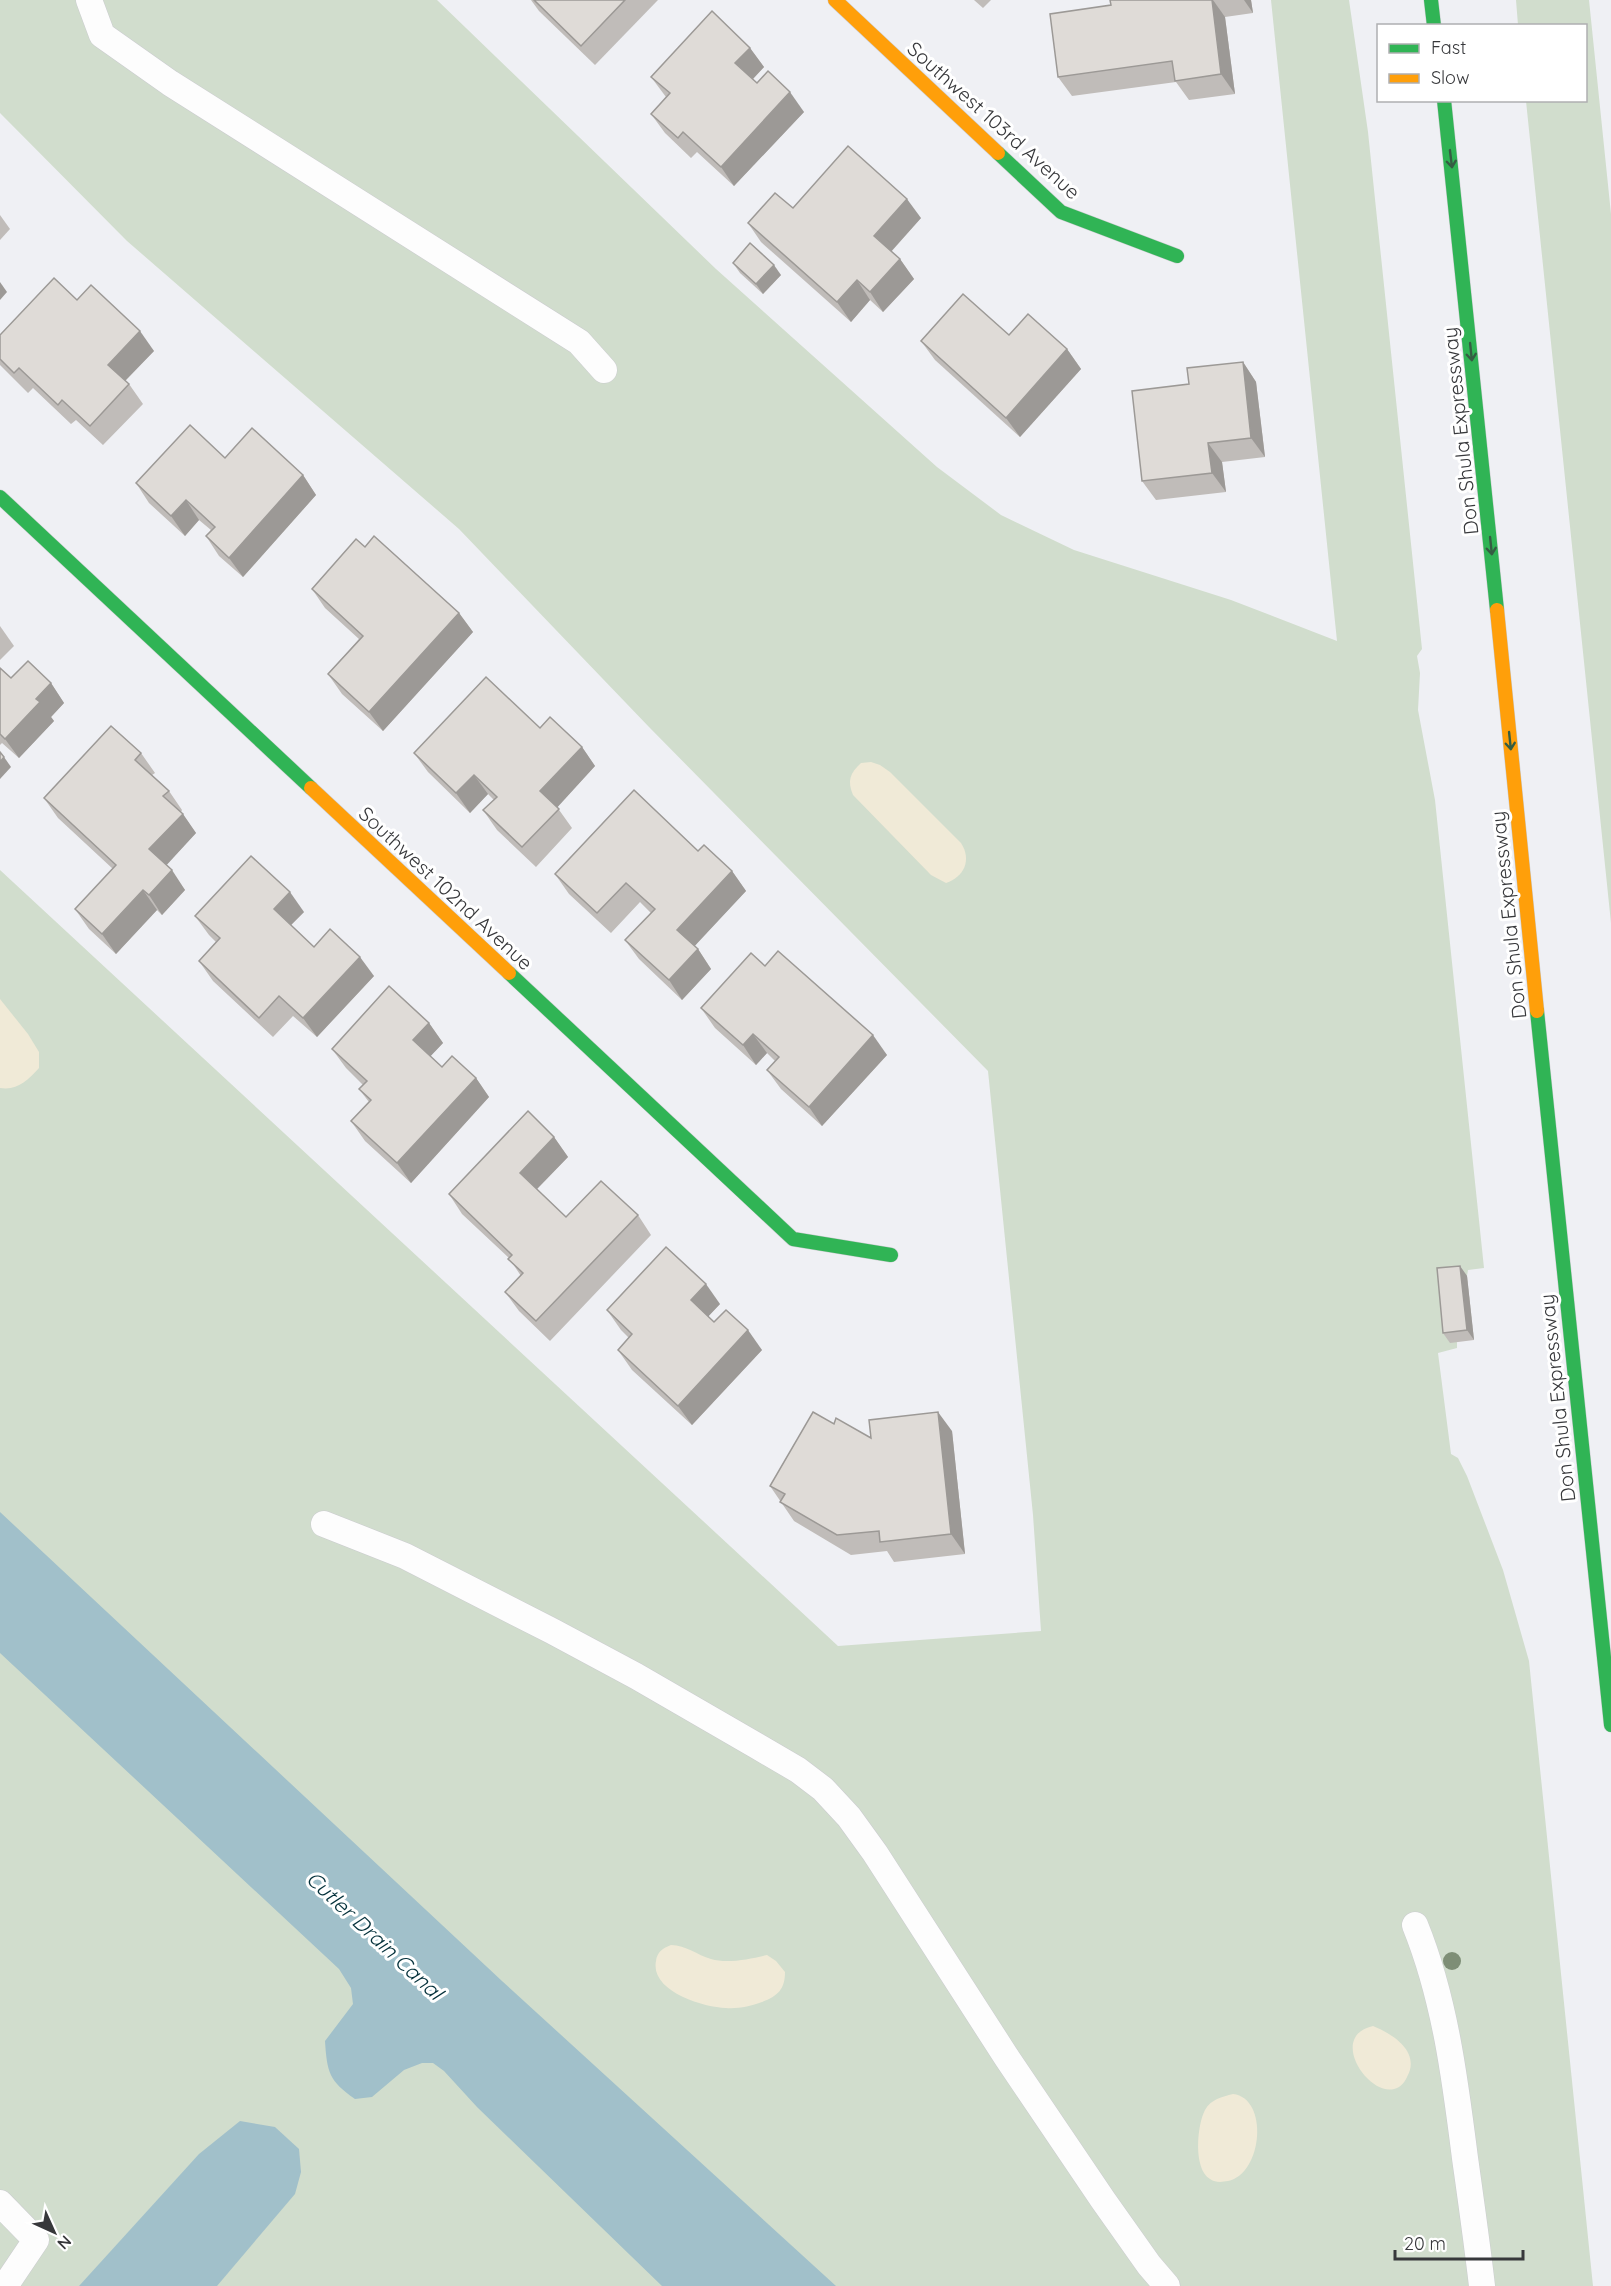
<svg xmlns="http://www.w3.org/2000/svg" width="1611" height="2286" font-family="Quicksand,sans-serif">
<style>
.green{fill:#d1ddcd}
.sand{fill:#f0ead7}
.water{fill:#a1c0ca}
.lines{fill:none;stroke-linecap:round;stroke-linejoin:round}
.lane-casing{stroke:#cbcccf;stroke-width:27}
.fast-casing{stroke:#cbcccf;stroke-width:15}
.slow-casing{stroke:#cbcccf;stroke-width:15}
.lane{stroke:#fdfdfd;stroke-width:26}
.fast{stroke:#30b455;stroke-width:14}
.slow{stroke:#ff9f0a;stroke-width:14}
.tree{fill:#7e8e76}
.wall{fill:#c0bcb9}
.shaded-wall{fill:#9c9996}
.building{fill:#dfdbd7;stroke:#9c9996;stroke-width:1.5}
.oneway{stroke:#355d43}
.labels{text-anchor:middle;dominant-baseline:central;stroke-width:6;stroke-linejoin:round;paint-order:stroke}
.street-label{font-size:20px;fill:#37383b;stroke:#fff}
.water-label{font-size:21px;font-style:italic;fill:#03303a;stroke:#fff}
</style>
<rect width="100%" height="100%" fill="#eff0f4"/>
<!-- green -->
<g class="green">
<polygon points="0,0 437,0 716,269 937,467 1001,515 1074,550 1231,600 1337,641 1271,0 1349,0 1368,132 1422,649 1417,656 1420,673 1418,710 1435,800 1484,1268 1468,1270 1467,1276 1444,1279 1457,1342 1457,1348 1438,1353 1451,1454 1458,1458 1467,1476 1503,1570 1529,1661 1593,2286 0,2286 0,870 838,1646 1041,1631 1033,1515 988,1071 649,727 459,529 127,241 0,113"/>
<polygon points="1516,0 1589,0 1611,214 1611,923 1526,101 1586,100 1586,26 1518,25"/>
</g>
<!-- sand -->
<g class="sand">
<path d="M871,762L880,765L890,772L961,843C972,860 964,877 946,883L931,875L853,795C847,781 850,773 861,763Z"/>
<path d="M0,999L28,1034L39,1052V1068C28,1080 17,1091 0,1088Z"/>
<path d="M671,1945C686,1945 697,1955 711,1959C727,1964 751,1959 767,1955L776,1961L785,1972C785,1989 778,1996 762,2002C751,2006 738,2009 726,2008C703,2007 650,1991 656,1961C657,1952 663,1948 671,1945Z"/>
<path d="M1373,2026C1393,2034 1421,2052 1407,2077C1404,2083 1401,2087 1394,2089C1368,2096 1328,2036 1373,2026Z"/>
<path d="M1233,2094C1269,2098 1263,2174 1228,2181C1222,2182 1216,2183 1210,2179C1193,2169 1197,2125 1205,2110C1211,2099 1222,2097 1233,2094Z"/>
</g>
<!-- water -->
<g class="water">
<path d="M0,1512L502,1981L836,2286H662L477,2107L444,2071L433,2063H422L404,2070L372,2097L355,2099C329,2081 327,2072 325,2041L353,2004L351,1988L339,1969L0,1653Z"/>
<polygon points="240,2121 275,2127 299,2149 301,2172 295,2194 217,2286 79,2286 199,2154"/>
</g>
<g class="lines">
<defs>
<g id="lane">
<polyline points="89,0 102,35 170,83 579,342 604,370"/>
<polyline points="324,1524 405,1556 552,1631 636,1676 757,1746 798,1770 823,1789 849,1817 875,1853 1007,2058 1103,2200 1149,2265 1167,2286"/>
<path d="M1415,1925C1445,1999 1455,2079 1465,2158C1471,2201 1477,2243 1482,2286"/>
<polyline points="0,2203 36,2240 5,2286"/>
</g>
<g id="fast">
<polyline points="1431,0 1434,26"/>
<polyline points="1444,100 1497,610"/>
<polyline points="998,153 1061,212 1177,256"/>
<polyline points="0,497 311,788"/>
<polyline points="509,973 793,1239 891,1255"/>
<polyline points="1537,1011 1611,1725"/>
</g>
<g id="slow">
<polyline points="835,0 998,153"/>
<polyline points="1497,610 1537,1011"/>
<polyline points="311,788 509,973"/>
</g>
</defs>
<!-- lane casing -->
<use href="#lane" class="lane-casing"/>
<!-- fast casing -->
<use href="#fast" class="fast-casing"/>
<!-- slow casing -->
<use href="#slow" class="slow-casing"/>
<!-- lane -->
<use href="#lane" class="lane"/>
<!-- fast -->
<use href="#fast" class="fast"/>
<!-- slow -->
<use href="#slow" class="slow"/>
</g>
<!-- trees -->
<circle class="tree" cx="1452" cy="1961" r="9"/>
<!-- wall -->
<g class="wall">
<polygon points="531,0 658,0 595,65 539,11"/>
<polygon points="974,0 991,0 983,8"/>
<polygon points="1110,0 1251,0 1253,13 1225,17 1235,94 1189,100 1176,82 1072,96 1058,77 1111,5"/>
<polygon points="750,48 764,67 753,79 757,83 804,112 734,186 697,152 691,158 665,133 651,114 666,97 651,77"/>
<polygon points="793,208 921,218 891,252 900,259 914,279 883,312 870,300 851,322 761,242 748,223"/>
<polygon points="0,215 10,229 0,240"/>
<polygon points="733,263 781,275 763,294 740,273"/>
<polygon points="77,300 154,351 125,381 129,384 143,404 103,445 76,420 71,424 33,388 28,393 0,365 0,335"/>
<polygon points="1009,335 1067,349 1081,369 1020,437 935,360 921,341"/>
<polygon points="1243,362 1256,382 1265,457 1222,462 1226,492 1156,500 1142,481 1189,384"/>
<polygon points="225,458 303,475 316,495 243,577 219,556 206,536 211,530 199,520 185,536 149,503 136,483"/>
<polygon points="365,547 459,613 473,632 383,731 342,694 328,674 359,639 325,608 312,589"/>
<polygon points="0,626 14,646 0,660"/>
<polygon points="0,668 11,678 51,683 64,703 51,717 54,721 19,758 2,743 0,745"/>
<polygon points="582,747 595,766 557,807 572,828 536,867 497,830 483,810 494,800 488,794 470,813 428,772 414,753"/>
<polygon points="141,753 155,773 152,775 169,791 182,810 181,812 196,833 166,865 185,890 162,915 157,910 116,954 89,929 75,909 113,869 58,818 44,798"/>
<polygon points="698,851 732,871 746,891 694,946 698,949 711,969 682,1000 639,959 625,940 651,913 640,902 611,933 569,894 555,874"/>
<polygon points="304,912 291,925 314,947 374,976 317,1037 293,1016 273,1037 213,981 199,961 216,942 209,935 195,916"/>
<polygon points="765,966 887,1055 822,1126 781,1089 767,1070 775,1061 767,1053 756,1065 715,1028 701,1008"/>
<polygon points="429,1023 443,1043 430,1056 442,1067 476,1078 489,1097 411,1183 365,1141 351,1121 369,1102 359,1089 363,1085 346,1068 332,1049"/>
<polygon points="554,1137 568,1157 537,1189 566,1217 638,1215 651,1235 550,1341 519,1311 505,1292 521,1276 509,1258 462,1214 449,1194"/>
<polygon points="1460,1266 1467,1276 1474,1340 1450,1343 1443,1333"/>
<polygon points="720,1304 708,1316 714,1322 762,1350 692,1425 632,1370 618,1350 629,1338 621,1330 607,1310"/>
<polygon points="834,1424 871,1438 952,1431 965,1554 894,1562 887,1551 851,1555 794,1521 770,1486"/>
</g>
<!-- shaded-wall -->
<g class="shaded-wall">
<polygon points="1212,0 1213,0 1225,17 1235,94 1221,74"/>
<polygon points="1244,0 1251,0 1253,13"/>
<polygon points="750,48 764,67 749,83 735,63"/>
<polygon points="790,92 804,112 734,186 721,167"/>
<polygon points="907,199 921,218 887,256 874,236"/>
<polygon points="900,259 914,279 883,312 870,292"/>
<polygon points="774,265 781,275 763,294 756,284"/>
<polygon points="857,280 870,300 851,322 837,302"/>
<polygon points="0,282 7,292 0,300"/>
<polygon points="140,331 154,351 122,384 108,365"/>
<polygon points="1067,349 1081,369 1020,437 1006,418"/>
<polygon points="1243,362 1256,382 1265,457 1251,438"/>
<polygon points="1208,443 1222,462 1226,492 1212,473"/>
<polygon points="303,475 316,495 243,577 229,558"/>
<polygon points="186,500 199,520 185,536 171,516"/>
<polygon points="459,613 473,632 383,731 369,712"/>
<polygon points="51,683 64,703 51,717 54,721 19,758 5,739 36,699"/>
<polygon points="582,747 595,766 554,811 540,791"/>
<polygon points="4,757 11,767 0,779 0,762"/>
<polygon points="474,775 488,794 470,813 456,793"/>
<polygon points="183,814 196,833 163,869 149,849"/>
<polygon points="172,870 185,890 162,915 149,895"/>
<polygon points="732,871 746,891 691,950 677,930"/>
<polygon points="143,890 157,910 116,954 102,934"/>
<polygon points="290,892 304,912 287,929 274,909"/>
<polygon points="698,949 711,969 682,1000 669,980"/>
<polygon points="360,957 374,976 317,1037 303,1018"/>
<polygon points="429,1023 443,1043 427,1060 413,1040"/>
<polygon points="753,1034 767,1053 756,1065 743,1045"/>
<polygon points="873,1035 887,1055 822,1126 809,1107"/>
<polygon points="476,1078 489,1097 411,1183 397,1163"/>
<polygon points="554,1137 568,1157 534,1192 520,1173"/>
<polygon points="1460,1266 1467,1276 1474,1340 1467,1330"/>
<polygon points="706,1284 720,1304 705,1320 691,1300"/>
<polygon points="748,1330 762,1350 692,1425 678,1406"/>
<polygon points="938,1412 952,1431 965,1554 951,1534"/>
</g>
<!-- building -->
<g class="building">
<polygon points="534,0 625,0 581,46"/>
<polygon points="1110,0 1212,0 1221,74 1175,81 1172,61 1058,77 1050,14 1111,5"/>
<polygon points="712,11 750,48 735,63 757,83 768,71 790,92 721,167 683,132 678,138 651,114 670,93 651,77"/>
<polygon points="848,146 907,199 874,236 900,259 870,292 857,280 837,302 748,223 775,193 793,208"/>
<polygon points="750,243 774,265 756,284 733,263"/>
<polygon points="54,278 77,300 91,285 140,331 108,365 129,384 90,426 62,400 58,405 19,368 14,373 0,359 0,335"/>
<polygon points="963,294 1009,335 1028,314 1067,349 1006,418 921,341"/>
<polygon points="1243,362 1251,438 1208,443 1212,473 1142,481 1132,391 1189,384 1187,368"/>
<polygon points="190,425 225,458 252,428 303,475 229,558 206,536 215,527 186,500 171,516 136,483"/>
<polygon points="374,536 459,613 369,712 328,674 363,636 312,589 356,539 365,547"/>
<polygon points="28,661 51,683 36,699 40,702 5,739 0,734 0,668 11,678"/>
<polygon points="486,677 540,728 550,717 582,747 540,791 559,809 522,847 483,810 497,797 474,775 456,793 414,753"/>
<polygon points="111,726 141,753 135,760 169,791 163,796 183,814 149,849 172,870 149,895 143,890 102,934 75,909 116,865 44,798"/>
<polygon points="0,752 4,757 0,762"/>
<polygon points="634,790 698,851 704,845 732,871 677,930 698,949 669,980 625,940 655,909 626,883 597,913 555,874"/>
<polygon points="251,856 290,892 274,909 314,947 330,929 360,957 303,1018 279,996 259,1018 199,961 220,938 195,916"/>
<polygon points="778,951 873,1035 809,1107 767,1070 779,1057 753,1034 743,1045 701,1008 751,953 765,966"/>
<polygon points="389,986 429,1023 413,1040 442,1067 452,1056 476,1078 397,1163 351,1121 371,1100 359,1089 367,1081 332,1049"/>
<polygon points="528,1111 554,1137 520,1173 566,1217 601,1181 638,1215 536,1321 505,1292 523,1273 508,1259 512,1255 449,1194"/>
<polygon points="666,1247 706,1284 691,1300 714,1322 726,1310 748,1330 678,1406 618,1350 632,1334 607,1310"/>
<polygon points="1460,1266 1467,1330 1443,1333 1437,1268"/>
<polygon points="813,1412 834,1424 836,1418 871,1438 869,1420 938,1412 951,1534 880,1542 879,1531 837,1535 780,1502 785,1494 770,1486"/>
</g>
<!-- one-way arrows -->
<defs><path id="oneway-shaft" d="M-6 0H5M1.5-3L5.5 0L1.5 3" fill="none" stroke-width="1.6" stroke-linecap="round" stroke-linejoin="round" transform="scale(1.5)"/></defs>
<g class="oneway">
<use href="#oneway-shaft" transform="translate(1451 159) rotate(83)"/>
<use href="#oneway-shaft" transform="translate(1471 352) rotate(84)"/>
<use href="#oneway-shaft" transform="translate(1491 546) rotate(84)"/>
<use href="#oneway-shaft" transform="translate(1510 741) rotate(84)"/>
</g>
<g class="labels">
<!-- street labels -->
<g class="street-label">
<text transform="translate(994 120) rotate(42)">Southwest 103rd Avenue</text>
<text transform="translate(1460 431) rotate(-96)">Don Shula Expressway</text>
<text transform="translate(446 888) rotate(43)">Southwest 102nd Avenue</text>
<text transform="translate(1508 915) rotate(-96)">Don Shula Expressway</text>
<text transform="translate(1557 1398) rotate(-96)">Don Shula Expressway</text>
</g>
<!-- water labels -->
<g class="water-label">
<text transform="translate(375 1935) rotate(43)">Cutler Drain Canal</text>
</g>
</g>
<!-- legend -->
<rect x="1377" y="24" width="210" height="78" fill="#ffffff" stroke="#afafb1" stroke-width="1.5"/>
<rect x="1389" y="44" width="30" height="9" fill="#30b455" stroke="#afafb1" stroke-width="1.5"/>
<text x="1431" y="54" font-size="18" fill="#37383b">Fast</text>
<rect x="1389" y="74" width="30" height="9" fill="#ff9f0a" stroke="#afafb1" stroke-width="1.5"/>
<text x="1431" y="84" font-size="18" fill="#37383b">Slow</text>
<!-- north arrow -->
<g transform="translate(54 2232) rotate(135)" stroke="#ffffff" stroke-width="4.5" paint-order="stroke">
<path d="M0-4.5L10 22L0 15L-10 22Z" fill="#37383b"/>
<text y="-9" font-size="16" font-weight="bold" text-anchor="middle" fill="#37383b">N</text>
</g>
<!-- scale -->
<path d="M1395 2250v9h128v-9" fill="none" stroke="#37383b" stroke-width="3"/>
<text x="1404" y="2250" font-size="18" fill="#37383b" stroke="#ffffff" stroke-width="4.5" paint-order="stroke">20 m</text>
</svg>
